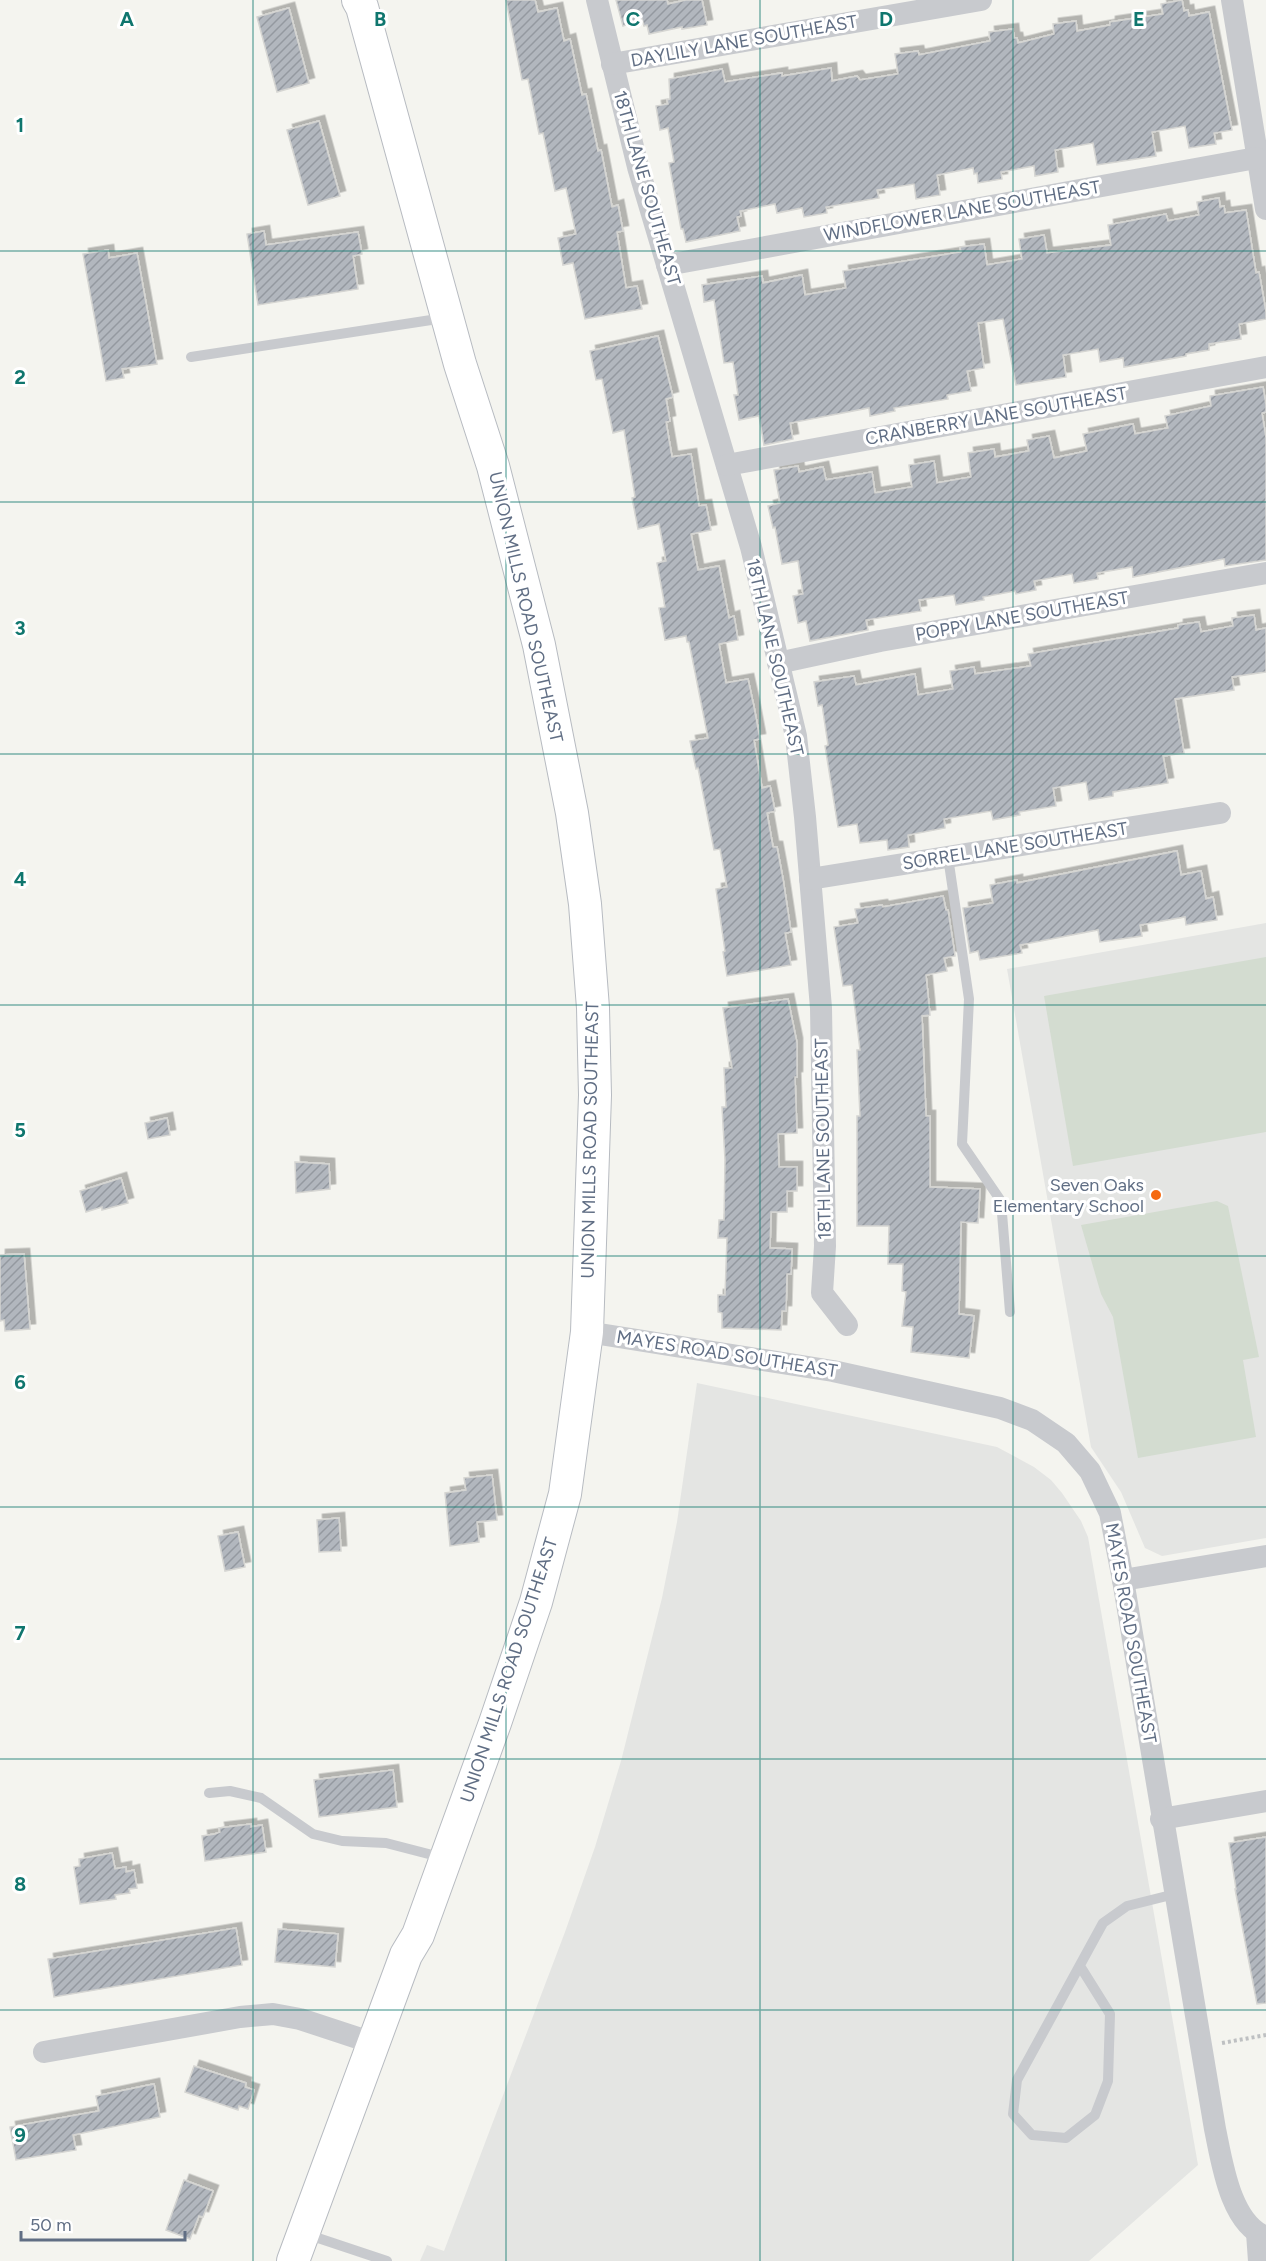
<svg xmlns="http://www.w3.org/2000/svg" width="1266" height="2261" font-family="Figtree,sans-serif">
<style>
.built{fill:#e4e5e3}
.pitch{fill:#d3dcd0}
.building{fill:url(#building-hatch);stroke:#d5d5d2;stroke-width:1.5;filter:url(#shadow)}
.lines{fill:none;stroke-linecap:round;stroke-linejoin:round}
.secondary-casing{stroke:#b7bbc1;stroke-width:34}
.path{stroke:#bec0c2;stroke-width:4;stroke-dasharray:3 3;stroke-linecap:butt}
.lane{stroke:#c8cace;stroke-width:10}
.street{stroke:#c8cace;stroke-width:22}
.secondary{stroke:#fff;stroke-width:32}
.grid{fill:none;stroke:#0f766e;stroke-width:1.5;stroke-opacity:0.55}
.poi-dot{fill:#f5690f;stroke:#fff;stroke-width:2}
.labels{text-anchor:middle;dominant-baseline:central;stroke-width:6;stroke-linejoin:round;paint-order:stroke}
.street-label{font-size:18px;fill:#606e84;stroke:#fff}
.poi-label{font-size:18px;fill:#606e84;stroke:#fff;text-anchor:end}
.grid-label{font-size:20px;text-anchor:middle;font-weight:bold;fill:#0f766e;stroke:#fff;stroke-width:6;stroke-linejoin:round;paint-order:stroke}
</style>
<defs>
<pattern id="building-hatch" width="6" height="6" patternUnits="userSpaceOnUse" patternTransform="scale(1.5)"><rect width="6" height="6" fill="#b2b7be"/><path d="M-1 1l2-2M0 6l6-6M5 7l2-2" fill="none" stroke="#9499a0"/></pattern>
<filter id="shadow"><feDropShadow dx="5.5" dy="-5.5" stdDeviation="0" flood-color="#0004"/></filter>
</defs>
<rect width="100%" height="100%" fill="#f4f4ef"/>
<!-- built -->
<g class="built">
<polygon points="1266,923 1266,1538 1162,1556 1145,1548 1121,1492 1091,1447 1007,969"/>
<polygon points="697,1383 997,1447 1034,1467 1051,1480 1062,1493 1081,1521 1088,1537 1198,2165 1089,2261 420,2261 427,2245 444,2251 565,1932 595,1847 621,1761 662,1598 677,1522"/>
</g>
<!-- pitch -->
<g class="pitch">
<polygon points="1266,957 1266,1132 1073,1166 1044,996"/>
<polygon points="1217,1201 1228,1206 1259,1357 1243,1360 1256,1437 1138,1458 1113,1317 1101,1294 1081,1225"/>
</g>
<!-- building -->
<g class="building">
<polygon points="506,0 535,0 538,12 557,8 564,41 570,39 582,95 586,94 598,151 601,150 612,207 618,205 623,231 617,232 626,288 637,286 642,309 585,319 573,263 563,265 558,238 576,234 566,188 555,191 543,133 539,134 528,79 522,80"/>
<polygon points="616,0 667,0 668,4 686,0 702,0 707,25 682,29 682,27 649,34 647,25 644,26 642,19 623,26"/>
<polygon points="1182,0 1184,11 1188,10 1189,16 1209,12 1232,130 1214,133 1216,144 1189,148 1185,126 1152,132 1156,156 1097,165 1093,143 1055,150 1058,172 1035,176 1034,166 1001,172 1002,179 978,183 977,173 974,174 973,168 937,175 940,195 916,199 914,184 877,190 879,198 826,207 827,213 804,217 802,208 777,213 775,204 740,211 741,216 737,217 740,231 686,242 683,229 681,229 669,163 674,162 668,128 660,130 656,106 668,104 667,100 670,99 669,79 722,69 725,82 782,73 782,76 831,68 832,81 857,76 860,80 898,74 895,54 918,51 919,55 990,41 989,32 1013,29 1014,38 1017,38 1018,43 1054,34 1053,24 1076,21 1077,31 1110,25 1110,22 1163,14 1161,4"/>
<polygon points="289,8 309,83 277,92 257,17"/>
<polygon points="319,121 340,196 308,205 287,130"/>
<polygon points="1219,198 1220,207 1224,206 1225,213 1246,210 1256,273 1259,272 1266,312 1266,319 1239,324 1241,339 1209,344 1209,350 1186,354 1186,356 1124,367 1123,358 1100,362 1098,349 1063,355 1066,377 1016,385 1003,319 978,323 984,368 967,371 971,391 947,395 948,399 894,408 895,411 870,416 869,408 790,423 793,439 764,445 759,416 739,420 734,395 738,395 733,362 724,363 714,300 704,302 702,285 762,276 763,283 802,275 805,295 846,288 843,271 961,252 960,247 984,244 987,265 1022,259 1019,239 1044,235 1047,253 1111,245 1108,225 1166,214 1168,221 1199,215 1197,202"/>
<polygon points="264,231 266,245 358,232 362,254 353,256 358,289 258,305 247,234"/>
<polygon points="108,250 109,258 137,253 157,364 122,369 124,378 106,381 83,254"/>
<polygon points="658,336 673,397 666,399 670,421 666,422 672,457 691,454 699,506 706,505 711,530 691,534 698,570 719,566 729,618 734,616 738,640 719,644 726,683 748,679 754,707 760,739 754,740 762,788 770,786 775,811 767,813 773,847 777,847 783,879 791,932 785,933 791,965 727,976 723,952 725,951 716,889 727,887 720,849 714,850 698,768 696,769 690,741 708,738 689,642 687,642 686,636 665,640 659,608 665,607 657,563 666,561 659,524 638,529 632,498 635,497 624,430 613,433 602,379 596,380 590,351"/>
<polygon points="1263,387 1266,405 1266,412 1262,413 1266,438 1266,560 1225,566 1224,559 1133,577 1132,567 1097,573 1098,579 1074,583 1072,574 1034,581 1036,590 1016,594 1015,591 983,597 984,600 956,605 954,595 919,600 921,611 866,620 868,630 810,641 806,621 798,623 793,596 803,594 798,561 782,564 775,527 773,528 768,506 780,503 774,470 798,466 799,472 823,467 826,480 872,472 875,493 912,487 909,465 934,461 937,483 971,477 968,453 994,449 995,457 1029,451 1027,440 1049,436 1054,458 1087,451 1083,434 1133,424 1135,434 1168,428 1165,416 1211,406 1210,396"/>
<polygon points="1254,615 1256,630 1266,628 1266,672 1232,677 1234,690 1175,699 1184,753 1163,756 1168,783 1113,792 1113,796 1089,800 1086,782 1053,788 1056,806 1019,812 1020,815 993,820 991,811 944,819 945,828 908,835 909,847 888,850 887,840 860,843 857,824 838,827 825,746 828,745 822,705 818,706 814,682 854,676 856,685 915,674 918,695 953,689 950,671 974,667 975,674 1031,666 1028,654 1178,628 1178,625 1199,622 1201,632 1233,626 1232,618"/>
<polygon points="1177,851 1181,875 1201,871 1206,899 1213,897 1217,920 1186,925 1185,917 1140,925 1142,936 1100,942 1098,930 1020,945 1022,953 980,960 978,951 970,953 963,908 993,903 990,885 1017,880 1017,883"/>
<polygon points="943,896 946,910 948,910 955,956 944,958 947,971 926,975 930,1015 922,1016 926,1116 930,1116 930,1187 980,1189 978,1223 961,1222 959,1314 974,1316 969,1358 911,1352 913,1327 902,1326 906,1292 902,1291 903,1264 888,1264 889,1226 857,1226 857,1116 860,1116 857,1050 860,1050 852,985 843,986 834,927 858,923 855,909 882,905 883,907"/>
<polygon points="788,999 797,1043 797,1077 795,1077 797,1133 778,1134 779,1167 797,1167 797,1191 787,1191 787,1212 771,1212 770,1248 792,1249 791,1274 787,1274 786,1311 782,1311 781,1330 722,1328 722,1313 718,1312 718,1295 725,1295 727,1238 718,1238 719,1220 724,1220 725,1160 722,1107 726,1107 724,1068 732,1068 723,1008"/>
<polygon points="167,1118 170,1135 148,1139 145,1123"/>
<polygon points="295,1162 329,1164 330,1189 296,1193"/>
<polygon points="121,1178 128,1203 102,1210 102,1207 86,1212 80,1191"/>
<polygon points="24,1254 30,1329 5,1331 4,1320 0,1321 0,1255"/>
<polygon points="492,1475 497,1520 477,1522 479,1542 450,1546 445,1493 466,1490 464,1478"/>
<polygon points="339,1518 341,1551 319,1552 317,1520"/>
<polygon points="238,1532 245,1567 225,1571 218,1536"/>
<polygon points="393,1770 397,1807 319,1817 314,1780"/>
<polygon points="251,1824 251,1827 262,1825 266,1852 205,1861 202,1836 215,1834 220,1832 219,1828"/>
<polygon points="1266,1837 1266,2003 1257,2004 1235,1889 1236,1889 1229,1843"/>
<polygon points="112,1853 115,1869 126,1867 126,1872 134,1870 137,1888 129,1889 130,1893 115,1895 116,1899 80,1904 74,1867 80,1866 79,1859"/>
<polygon points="236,1928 242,1965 54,1997 48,1959"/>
<polygon points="278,1929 338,1934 335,1967 275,1962"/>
<polygon points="194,2066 246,2083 245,2087 254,2090 248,2109 239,2106 238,2110 185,2092"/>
<polygon points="154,2084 160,2117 73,2135 76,2150 16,2160 10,2127 99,2111 96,2096"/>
<polygon points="184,2180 213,2191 203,2217 199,2216 190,2239 166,2230"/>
</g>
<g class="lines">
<defs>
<polyline id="secondary" points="293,2261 406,1955 418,1935 495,1723 536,1602 565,1494 587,1332 595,1095 593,1008 585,904 572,813 539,645 493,466 460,364 362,7 358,0"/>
</defs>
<!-- secondary casing -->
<use href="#secondary" class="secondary-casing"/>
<!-- path -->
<polyline class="path" points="1222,2043 1266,2035"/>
<!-- lane -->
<g class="lane">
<polyline points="191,357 444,318"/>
<polyline points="948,857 969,999 962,1144 1001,1201 1010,1312"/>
<polyline points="209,1793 230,1791 261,1798 313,1834 342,1841 386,1843 444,1858"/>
<polyline points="1080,1966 1110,2014 1108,2081 1095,2115 1066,2138 1032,2135 1013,2114 1017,2080 1103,1923 1127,1906 1175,1894"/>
<polyline points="306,2234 387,2261"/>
</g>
<!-- street -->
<g class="street">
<polyline points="597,0 638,167 751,547 796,736 805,817 821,1008 825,1246 822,1293 847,1325"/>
<polyline points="1232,0 1266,209"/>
<polyline points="612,64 981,0"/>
<polyline points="667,265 1256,158"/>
<polyline points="727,465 1266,367"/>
<polyline points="778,663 880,641 1266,573"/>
<polyline points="810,879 1220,813"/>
<path d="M587,1332L833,1371L1000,1408L1032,1420L1066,1443L1090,1471L1110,1513L1123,1580L1215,2129C1222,2162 1230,2223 1266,2237"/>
<polyline points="1123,1580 1266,1556"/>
<polyline points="1161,1819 1266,1801"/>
<polyline points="44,2052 240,2017 273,2014 300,2019 373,2043"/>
<polyline points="1257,2233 1259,2261"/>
</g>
<!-- secondary -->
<use href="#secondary" class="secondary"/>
</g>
<!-- grid -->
<path class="grid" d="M253,0V2261M506,0V2261M760,0V2261M1013,0V2261M0,251H1266M0,502H1266M0,754H1266M0,1005H1266M0,1256H1266M0,1507H1266M0,1759H1266M0,2010H1266"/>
<!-- markers -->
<circle class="poi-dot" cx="1156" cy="1195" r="6"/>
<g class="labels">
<!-- street labels -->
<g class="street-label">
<text transform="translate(744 41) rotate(-10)">DAYLILY LANE SOUTHEAST</text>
<text transform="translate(647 188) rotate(74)">18TH LANE SOUTHEAST</text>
<text transform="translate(962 211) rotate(-10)">WINDFLOWER LANE SOUTHEAST</text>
<text transform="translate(996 416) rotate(-10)">CRANBERRY LANE SOUTHEAST</text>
<text transform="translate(526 607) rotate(77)">UNION MILLS ROAD SOUTHEAST</text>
<text transform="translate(1022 616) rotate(-10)">POPPY LANE SOUTHEAST</text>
<text transform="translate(775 657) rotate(77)">18TH LANE SOUTHEAST</text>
<text transform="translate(1015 846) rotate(-9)">SORREL LANE SOUTHEAST</text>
<text transform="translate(823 1139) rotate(-91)">18TH LANE SOUTHEAST</text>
<text transform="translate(590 1140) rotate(-89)">UNION MILLS ROAD SOUTHEAST</text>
<text transform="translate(727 1354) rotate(9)">MAYES ROAD SOUTHEAST</text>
<text transform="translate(1131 1633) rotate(80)">MAYES ROAD SOUTHEAST</text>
<text transform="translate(509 1670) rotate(-72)">UNION MILLS ROAD SOUTHEAST</text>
</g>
<!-- poi labels -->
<g class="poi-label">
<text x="1144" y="1185">Seven Oaks<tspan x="1144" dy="21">Elementary School</tspan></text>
</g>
</g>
<g class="grid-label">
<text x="127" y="26">A</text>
<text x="380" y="26">B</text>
<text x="633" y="26">C</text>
<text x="886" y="26">D</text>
<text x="1139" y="26">E</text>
<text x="20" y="132">1</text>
<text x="20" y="384">2</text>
<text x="20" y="635">3</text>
<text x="20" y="886">4</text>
<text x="20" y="1137">5</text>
<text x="20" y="1389">6</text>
<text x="20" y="1640">7</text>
<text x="20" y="1891">8</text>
<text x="20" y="2142">9</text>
</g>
<!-- scale -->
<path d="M21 2231v9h164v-9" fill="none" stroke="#606e84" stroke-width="3"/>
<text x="30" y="2231" font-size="18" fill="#606e84" stroke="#ffffff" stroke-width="4.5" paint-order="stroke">50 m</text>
</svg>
